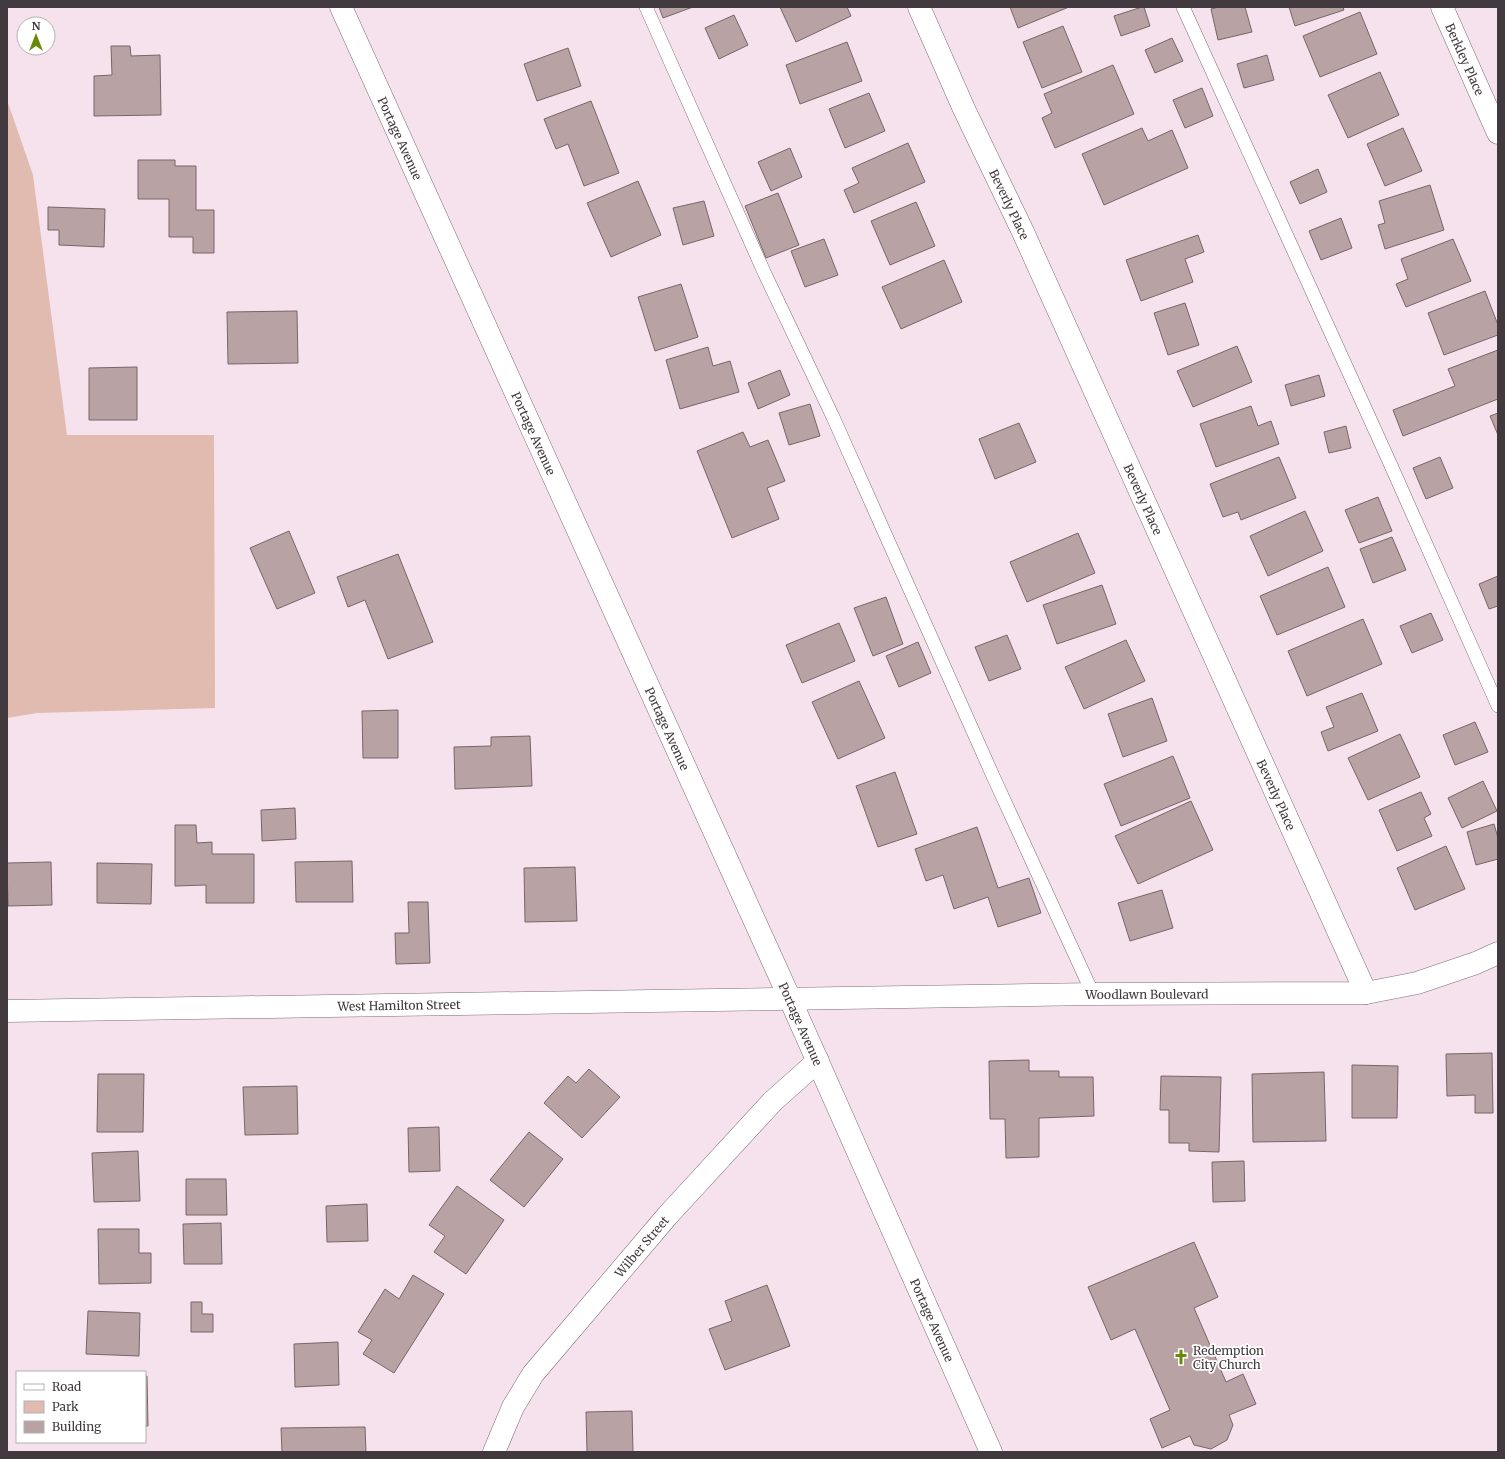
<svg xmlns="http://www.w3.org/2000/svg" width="1505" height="1459" font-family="Merriweather,serif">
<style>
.green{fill:#e1bbaf}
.building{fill:#b8a2a4;stroke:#786567}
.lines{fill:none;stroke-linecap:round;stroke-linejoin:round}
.service-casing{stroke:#7d6d77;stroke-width:14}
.minor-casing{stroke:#7d6d77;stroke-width:23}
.tertiary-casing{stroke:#7d6d77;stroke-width:23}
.secondary-casing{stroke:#7d6d77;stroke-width:23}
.service{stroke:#fff;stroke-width:13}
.minor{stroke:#fff;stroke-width:22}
.tertiary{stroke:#fff;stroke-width:22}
.secondary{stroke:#fff;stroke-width:22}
.labels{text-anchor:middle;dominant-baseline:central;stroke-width:3.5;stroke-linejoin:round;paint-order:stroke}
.street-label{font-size:12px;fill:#41393d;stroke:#fff}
.poi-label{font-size:12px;fill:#41393d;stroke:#fff;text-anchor:start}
</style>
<rect width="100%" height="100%" fill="#f5e2ed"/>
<!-- green -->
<polygon class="green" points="7,100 33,175 67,435 214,435 215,708 37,713 7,718"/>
<!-- building -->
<g class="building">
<polygon points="659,7 693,7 663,18"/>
<polygon points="780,7 847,7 851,16 796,42"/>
<polygon points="1010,7 1069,7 1018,28"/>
<polygon points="1142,7 1144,7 1150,26 1121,36 1114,16"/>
<polygon points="1219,7 1245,7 1252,32 1218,40 1211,9"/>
<polygon points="1289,7 1343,7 1344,10 1295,26"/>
<polygon points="1360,12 1377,54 1320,77 1303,36"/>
<polygon points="734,15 748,45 719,59 705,28"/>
<polygon points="1063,26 1082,72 1042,88 1023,42"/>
<polygon points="1172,38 1183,61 1155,73 1145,50"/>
<polygon points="847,42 862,81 800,104 786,65"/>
<polygon points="111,46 130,46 131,56 160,55 161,115 94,116 94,76 112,75"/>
<polygon points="568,48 581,86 537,101 524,64"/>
<polygon points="1267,55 1274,80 1244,88 1237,64"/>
<polygon points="1113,65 1134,114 1055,148 1042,118 1052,113 1044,94"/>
<polygon points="1380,72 1399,115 1348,138 1328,95"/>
<polygon points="1202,88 1213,116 1185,128 1173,100"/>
<polygon points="869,93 885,131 845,148 829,109"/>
<polygon points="591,101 619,173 584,186 568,144 556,149 544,119"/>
<polygon points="1142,128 1148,141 1172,130 1188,168 1104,205 1082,154"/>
<polygon points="1403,128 1422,171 1385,186 1367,144"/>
<polygon points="908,143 925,182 854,213 844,190 859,183 852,168"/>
<polygon points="790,148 802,177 771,191 758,162"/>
<polygon points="138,160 175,160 175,166 196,166 196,210 214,210 214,253 193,253 193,237 169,237 169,199 138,199"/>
<polygon points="1318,169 1327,192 1300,204 1290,182"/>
<polygon points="638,181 661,235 611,257 587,203"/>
<polygon points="1430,185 1444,230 1385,249 1378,225 1385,223 1379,201"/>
<polygon points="778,193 799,245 766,258 745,206"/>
<polygon points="704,201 714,236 683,245 673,208"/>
<polygon points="916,202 935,246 890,265 871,221"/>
<polygon points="48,207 105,209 104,247 59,245 59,230 48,230"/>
<polygon points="1341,218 1352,248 1321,260 1309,231"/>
<polygon points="1198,235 1204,252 1185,259 1193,282 1141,301 1126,260"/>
<polygon points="824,239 838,275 805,287 791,251"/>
<polygon points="1453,239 1471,281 1406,307 1396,284 1408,279 1401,259"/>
<polygon points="944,260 962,302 901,329 882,287"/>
<polygon points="681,284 698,337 655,351 638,297"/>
<polygon points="1485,291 1498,325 1498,335 1444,355 1428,313"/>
<polygon points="1185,303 1199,345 1168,355 1154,313"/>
<polygon points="297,311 298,363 228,364 227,312"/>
<polygon points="1237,346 1252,382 1193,407 1177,371"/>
<polygon points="708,347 713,366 730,361 739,392 680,409 666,360"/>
<polygon points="1498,350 1498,399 1403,436 1393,410 1455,386 1448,369"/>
<polygon points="137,367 137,420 89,420 89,368"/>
<polygon points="780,370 790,395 758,409 748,383"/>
<polygon points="1319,375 1325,396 1291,406 1285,385"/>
<polygon points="810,404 820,436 789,445 779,413"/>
<polygon points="1251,406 1258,426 1271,421 1279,444 1216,467 1200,424"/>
<polygon points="1498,413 1498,435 1490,416"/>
<polygon points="1019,423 1036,462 995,479 979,439"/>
<polygon points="1346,426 1351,448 1329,453 1324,432"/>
<polygon points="743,432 750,447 768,440 785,481 767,488 779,519 732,538 697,451"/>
<polygon points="1279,457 1296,498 1241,520 1238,512 1223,517 1210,484"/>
<polygon points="1440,457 1453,488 1426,499 1413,468"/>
<polygon points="1378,497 1392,531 1359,543 1345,510"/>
<polygon points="1305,511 1323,551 1268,576 1250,536"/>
<polygon points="289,531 315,593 277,609 250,548"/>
<polygon points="1078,533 1095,573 1027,602 1010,562"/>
<polygon points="1392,537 1406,570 1373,583 1360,549"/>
<polygon points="398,554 433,642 388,659 365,600 348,607 337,577"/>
<polygon points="1328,567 1345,607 1277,635 1260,596"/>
<polygon points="1498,576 1498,606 1489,609 1479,584"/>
<polygon points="1102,585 1116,624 1057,644 1043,605"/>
<polygon points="886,597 903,644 873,656 854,608"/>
<polygon points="1431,613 1443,640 1412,653 1400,626"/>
<polygon points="1363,619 1382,664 1307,696 1288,651"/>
<polygon points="839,623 855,661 802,683 786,645"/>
<polygon points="1007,635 1021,669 989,681 975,647"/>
<polygon points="1126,640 1145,681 1084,709 1065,667"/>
<polygon points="918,642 931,673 899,687 886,656"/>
<polygon points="859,681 885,738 838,759 812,702"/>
<polygon points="1362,693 1378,731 1328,751 1321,732 1334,727 1326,707"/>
<polygon points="1152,698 1167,741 1123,757 1108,714"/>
<polygon points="398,710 398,758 363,758 362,711"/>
<polygon points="1475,722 1488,752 1455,765 1443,735"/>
<polygon points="1400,734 1420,777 1368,800 1348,758"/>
<polygon points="530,736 532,786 455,789 454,747 491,746 491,737"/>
<polygon points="1173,756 1190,798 1121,826 1104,784"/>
<polygon points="895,772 917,834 878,847 856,786"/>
<polygon points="1483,781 1497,811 1462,828 1448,798"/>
<polygon points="1421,792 1431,814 1424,818 1432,836 1397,851 1379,810"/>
<polygon points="1191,801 1213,850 1138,884 1115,836"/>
<polygon points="295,808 296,839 262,841 261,810"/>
<polygon points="1494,824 1498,838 1498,859 1476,865 1467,832"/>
<polygon points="175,825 196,825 197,843 212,842 212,854 254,854 254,903 206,903 206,885 175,886"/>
<polygon points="977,827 998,888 1029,878 1041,913 998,927 988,897 954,909 943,875 926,881 915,849"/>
<polygon points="1446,846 1465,889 1415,910 1397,868"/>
<polygon points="352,861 353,902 296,902 295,862"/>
<polygon points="51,862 52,905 8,906 7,863"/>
<polygon points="97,863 152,864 151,904 97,903"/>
<polygon points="575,867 577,921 525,922 524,868"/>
<polygon points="1162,890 1173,928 1130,941 1118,903"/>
<polygon points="408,902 428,902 430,963 396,964 395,933 409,933"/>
<polygon points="1492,1053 1493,1113 1475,1113 1475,1095 1447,1096 1446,1054"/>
<polygon points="1029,1060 1029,1071 1059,1071 1059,1077 1093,1077 1094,1116 1039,1118 1039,1157 1006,1158 1005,1119 990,1119 989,1061"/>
<polygon points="1352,1065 1398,1066 1397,1118 1352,1118"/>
<polygon points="589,1069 620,1097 582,1138 544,1103 568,1076 576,1083"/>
<polygon points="1324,1072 1326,1141 1253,1142 1252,1074"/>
<polygon points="98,1074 144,1074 143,1132 97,1132"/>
<polygon points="1161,1076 1221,1077 1219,1152 1189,1151 1189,1143 1169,1143 1169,1110 1160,1110"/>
<polygon points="297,1086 298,1134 245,1135 243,1087"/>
<polygon points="439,1127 440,1171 409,1172 408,1128"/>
<polygon points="529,1132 563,1159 524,1207 490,1180"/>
<polygon points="138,1151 140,1201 94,1202 92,1153"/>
<polygon points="1244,1161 1245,1201 1213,1202 1212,1162"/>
<polygon points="186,1179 226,1179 227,1215 186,1215"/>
<polygon points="457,1186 504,1220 466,1274 434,1252 445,1236 429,1225"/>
<polygon points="367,1204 368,1241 327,1242 326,1206"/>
<polygon points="221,1223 222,1264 184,1264 183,1224"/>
<polygon points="98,1229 139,1229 139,1253 151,1253 151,1283 99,1284"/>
<polygon points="1194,1242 1218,1297 1194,1308 1226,1382 1243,1374 1256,1404 1229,1415 1233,1425 1227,1440 1211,1449 1194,1445 1190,1436 1162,1448 1150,1419 1170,1410 1135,1329 1111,1340 1088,1287"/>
<polygon points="413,1275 444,1294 394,1373 363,1354 372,1340 358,1332 385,1289 399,1299"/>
<polygon points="767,1285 790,1346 725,1370 709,1329 732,1321 725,1301"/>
<polygon points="191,1302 202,1302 202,1314 213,1314 213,1332 191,1332"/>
<polygon points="88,1311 140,1313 139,1356 86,1354"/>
<polygon points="338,1342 339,1385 295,1387 294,1344"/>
<polygon points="145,1376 147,1376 148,1426 145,1426"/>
<polygon points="632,1411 633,1452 587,1452 586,1412"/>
<polygon points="365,1427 366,1452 282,1452 281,1428"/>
</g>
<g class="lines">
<defs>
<g id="service">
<polyline points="646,7 764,272 833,417 993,776 1093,994"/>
<polyline points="1183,7 1389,461 1498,706"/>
</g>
<g id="minor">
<path id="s1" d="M919,7L964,109L1023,232L1366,993"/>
<path id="s2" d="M1442,7L1498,133"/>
</g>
<g id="tertiary">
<path id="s3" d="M7,1011L1093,994L1366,993L1417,983L1476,963L1498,953"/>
<path id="s4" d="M494,1452L513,1407L533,1374L668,1215L773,1101L818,1061"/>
</g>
<g id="secondary">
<path id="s5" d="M341,7L790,999L991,1452"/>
</g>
</defs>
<!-- service casing -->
<use href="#service" class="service-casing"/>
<!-- minor casing -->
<use href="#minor" class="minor-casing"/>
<!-- tertiary casing -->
<use href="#tertiary" class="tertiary-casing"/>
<!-- secondary casing -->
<use href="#secondary" class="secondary-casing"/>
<!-- service -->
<use href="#service" class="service"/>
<!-- minor -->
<use href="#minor" class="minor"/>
<!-- tertiary -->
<use href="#tertiary" class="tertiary"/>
<!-- secondary -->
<use href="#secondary" class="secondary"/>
</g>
<!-- icons -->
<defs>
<symbol id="church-bare" viewBox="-9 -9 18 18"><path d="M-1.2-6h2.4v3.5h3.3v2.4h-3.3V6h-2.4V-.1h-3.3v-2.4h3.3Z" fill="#688806" stroke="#fff" stroke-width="2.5" paint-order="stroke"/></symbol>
</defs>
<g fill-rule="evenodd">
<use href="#church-bare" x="1170" y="1346" width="22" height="22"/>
</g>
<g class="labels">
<!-- street labels -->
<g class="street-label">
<text stroke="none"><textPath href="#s2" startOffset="57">Berkley Place</textPath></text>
<text stroke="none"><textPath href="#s5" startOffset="144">Portage Avenue</textPath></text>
<text stroke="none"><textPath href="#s1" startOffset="217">Beverly Place</textPath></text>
<text stroke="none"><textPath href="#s5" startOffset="468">Portage Avenue</textPath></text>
<text stroke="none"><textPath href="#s1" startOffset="541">Beverly Place</textPath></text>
<text stroke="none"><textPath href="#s5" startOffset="792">Portage Avenue</textPath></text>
<text stroke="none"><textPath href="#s1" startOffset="865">Beverly Place</textPath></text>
<text stroke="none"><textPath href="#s3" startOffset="1140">Woodlawn Boulevard</textPath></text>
<text stroke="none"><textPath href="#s3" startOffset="392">West Hamilton Street</textPath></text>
<text stroke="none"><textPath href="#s5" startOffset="1116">Portage Avenue</textPath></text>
<text stroke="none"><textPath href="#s4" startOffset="255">Wilber Street</textPath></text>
<text stroke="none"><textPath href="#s5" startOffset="1440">Portage Avenue</textPath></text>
</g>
<!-- poi labels -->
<g class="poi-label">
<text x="1193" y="1350">Redemption<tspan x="1193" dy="14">City Church</tspan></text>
</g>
</g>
<!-- border -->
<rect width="1505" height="1459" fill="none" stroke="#41393d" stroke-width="16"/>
<!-- legend -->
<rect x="16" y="1371" width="130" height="72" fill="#ffffff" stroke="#b3b0b1"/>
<rect x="24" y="1384" width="20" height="6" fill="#ffffff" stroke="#b3b0b1"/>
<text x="52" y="1391" font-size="12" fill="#41393d">Road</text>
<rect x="24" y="1401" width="20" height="12" fill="#e1bbaf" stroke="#b3b0b1"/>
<text x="52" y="1411" font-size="12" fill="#41393d">Park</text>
<rect x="24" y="1421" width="20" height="12" fill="#b8a2a4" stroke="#b3b0b1"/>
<text x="52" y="1431" font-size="12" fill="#41393d">Building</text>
<!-- north arrow -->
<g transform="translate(36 36)"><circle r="19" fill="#ffffff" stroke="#b3b0b1"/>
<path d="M0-3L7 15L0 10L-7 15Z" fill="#688806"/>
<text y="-6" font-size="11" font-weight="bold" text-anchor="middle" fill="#41393d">N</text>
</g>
</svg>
